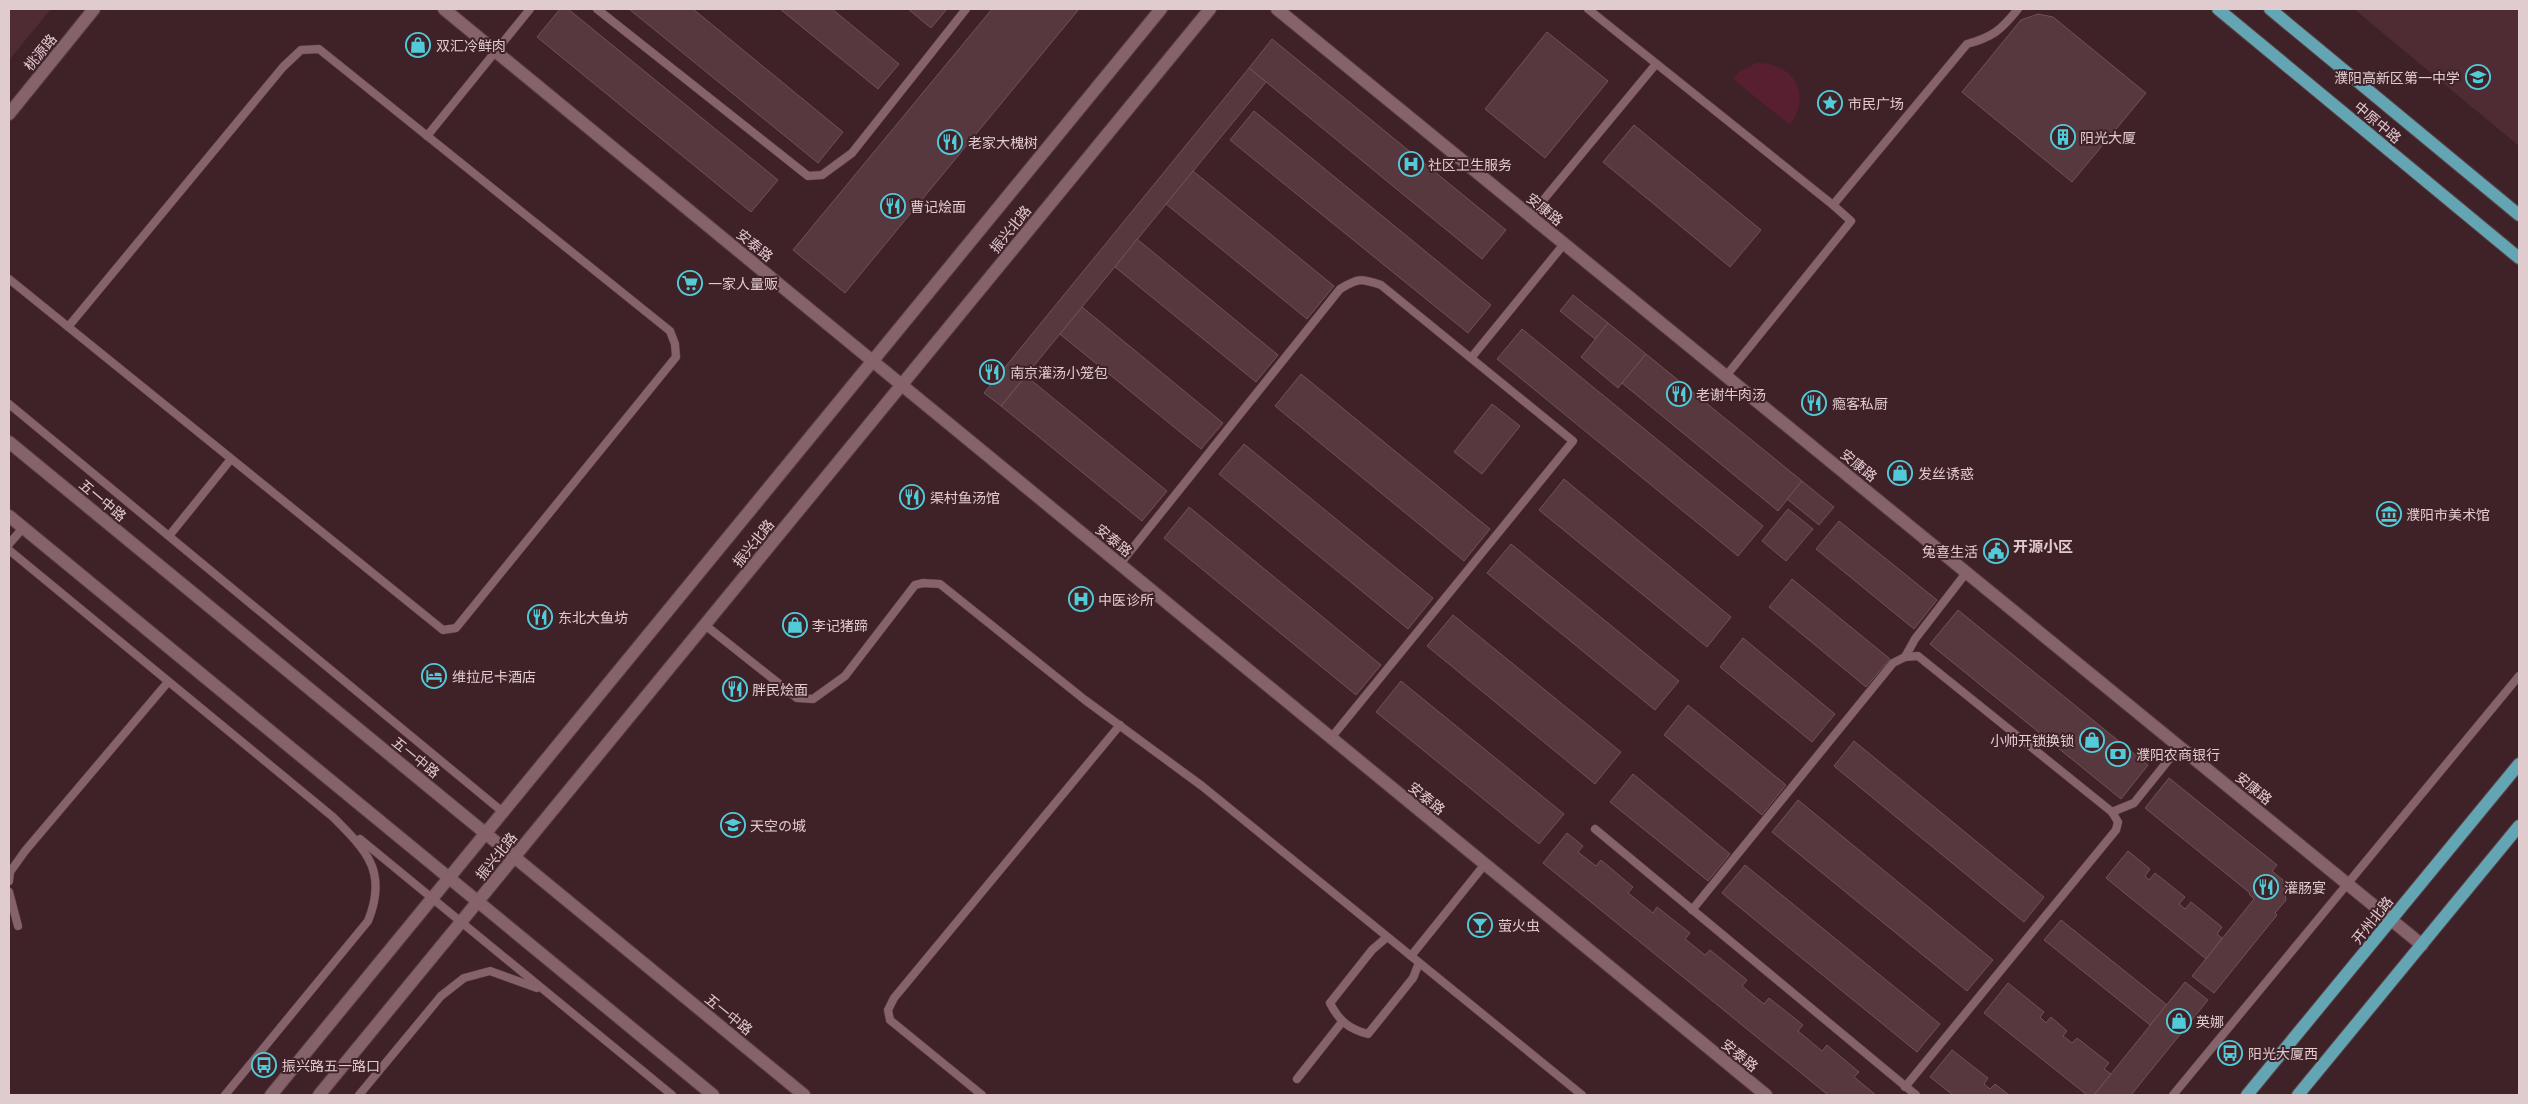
<svg xmlns="http://www.w3.org/2000/svg" width="2528" height="1104" font-family="Lato,'Noto Sans SC','Noto Sans JP',sans-serif">
<style>
.built{fill:#4f2c34}
.green{fill:#581f30}
.building{fill:#58383f;stroke:#735158}
.lines{fill:none;stroke-linecap:round;stroke-linejoin:round}
.lane-casing{stroke:#593f46;stroke-width:9}
.street-casing{stroke:#593f46;stroke-width:14}
.secondary-casing{stroke:#593f46;stroke-width:14}
.primary-casing{stroke:#593f46;stroke-width:14}
.lane{stroke:#86626a;stroke-width:8}
.street{stroke:#86626a;stroke-width:12}
.secondary{stroke:#86626a;stroke-width:12}
.primary{stroke:#63a5b2;stroke-width:12}
.labels{text-anchor:middle;dominant-baseline:central;stroke-width:4;stroke-linejoin:round;paint-order:stroke}
.poi-label{font-size:14px;fill:#e0cbcf;stroke:#3f2128;text-anchor:start}
.street-label{font-size:14px;fill:#e0cbcf;stroke:#3f2128}
.neighbourhood-label{font-size:15px;font-weight:bold;fill:#e0cbcf;stroke:#3f2128}
</style>
<rect width="100%" height="100%" fill="#3f2128"/>
<!-- built -->
<g class="built">
<polygon points="9,9 51,9 9,60"/>
<polygon points="2354,9 2519,9 2519,146"/>
</g>
<!-- green -->
<path class="green" d="M1756,63C1794,62 1812,94 1790,125L1733,79L1739,72Z"/>
<!-- building -->
<g class="building">
<polygon points="560,9 568,9 778,180 751,212 537,37"/>
<polygon points="629,9 693,9 843,132 818,163"/>
<polygon points="780,9 832,9 899,64 878,89"/>
<polygon points="908,9 947,9 931,28"/>
<polygon points="992,9 1079,9 845,293 793,250"/>
<polygon points="2038,14 2053,17 2146,93 2072,182 1962,92 2021,20"/>
<polygon points="1547,32 1608,81 1545,158 1485,109"/>
<polygon points="1272,39 1506,230 1482,259 1249,68"/>
<polygon points="1249,68 1266,82 1001,406 984,393"/>
<polygon points="1254,111 1491,305 1468,333 1230,140"/>
<polygon points="1634,125 1761,230 1730,267 1603,162"/>
<polygon points="1193,171 1334,286 1307,319 1166,204"/>
<polygon points="1137,239 1278,355 1256,382 1115,267"/>
<polygon points="1573,295 1608,323 1595,339 1560,311"/>
<polygon points="1082,307 1223,423 1201,449 1060,334"/>
<polygon points="1608,323 1646,354 1618,388 1581,357"/>
<polygon points="1522,329 1763,526 1738,556 1497,359"/>
<polygon points="1646,354 1802,481 1778,511 1622,383"/>
<polygon points="1301,374 1490,529 1464,561 1275,406"/>
<polygon points="1026,376 1167,491 1142,521 1001,406"/>
<polygon points="1492,404 1520,426 1482,474 1454,452"/>
<polygon points="1244,444 1433,598 1408,629 1219,474"/>
<polygon points="1564,479 1731,617 1707,647 1539,510"/>
<polygon points="1802,481 1834,507 1819,525 1787,499"/>
<polygon points="1189,507 1381,665 1356,695 1164,538"/>
<polygon points="1788,509 1813,529 1786,561 1762,541"/>
<polygon points="1839,521 1937,600 1914,629 1816,549"/>
<polygon points="1511,544 1679,681 1655,710 1487,573"/>
<polygon points="1792,579 1890,659 1866,687 1769,607"/>
<polygon points="1958,610 2148,765 2121,799 1930,644"/>
<polygon points="1453,615 1621,752 1595,784 1427,646"/>
<polygon points="1743,638 1835,714 1812,742 1720,667"/>
<polygon points="1401,681 1564,814 1539,844 1376,712"/>
<polygon points="1688,705 1786,785 1762,815 1664,735"/>
<polygon points="1854,741 2044,897 2024,922 1834,766"/>
<polygon points="1633,774 1730,854 1708,881 1610,802"/>
<polygon points="2169,778 2277,865 2272,871 2283,880 2286,900 2275,913 2277,915 2214,993 2192,976 2254,899 2249,894 2250,893 2145,808"/>
<polygon points="1798,800 1993,960 1967,991 1772,832"/>
<polygon points="1567,833 1583,846 1578,852 1596,866 1601,860 1633,887 1628,893 1653,913 1657,907 1690,933 1685,939 1705,955 1710,950 1747,980 1742,986 1764,1004 1769,998 1803,1025 1798,1031 1822,1051 1827,1045 1859,1072 1854,1077 1876,1095 1828,1095 1543,863"/>
<polygon points="2128,851 2150,869 2145,876 2149,880 2155,873 2185,897 2179,904 2185,909 2191,902 2222,927 2217,934 2222,938 2206,959 2106,878"/>
<polygon points="1745,865 1940,1024 1917,1052 1722,893"/>
<polygon points="2061,920 2167,1005 2150,1025 2044,940"/>
<polygon points="2185,982 2208,1000 2131,1095 2094,1095"/>
<polygon points="2008,983 2044,1012 2040,1017 2046,1023 2051,1017 2067,1031 2063,1036 2072,1043 2077,1038 2109,1063 2104,1069 2111,1074 2094,1095 2087,1095 1984,1013"/>
<polygon points="1952,1050 1988,1078 1984,1084 1990,1089 1995,1084 2009,1095 1953,1095 1930,1077"/>
</g>
<g class="lines">
<defs>
<g id="lane">
<polyline points="597,9 808,176 822,175 852,153 966,9"/>
<polyline points="1588,9 1833,205"/>
<polyline points="427,136 530,9"/>
<polyline points="1530,216 1656,64"/>
<path d="M9,279C153,396 298,513 443,630L456,628L676,357L675,344L670,331L319,49L301,50L283,67L68,327"/>
<polyline points="1471,358 1564,244"/>
<path d="M1726,376L1851,221L1833,205L1967,44C1993,37 2001,30 2018,9"/>
<polyline points="9,404 504,813"/>
<polyline points="169,536 231,459"/>
<polyline points="9,544 23,528"/>
<path d="M9,550L333,817C367,851 388,872 368,921L225,1095"/>
<path d="M1120,564L1340,289C1358,278 1361,278 1381,285L1573,441L1331,738"/>
<polyline points="705,625 797,698 813,699 845,676 915,585 923,583 940,584 1085,700 1202,786 1582,1095"/>
<polyline points="1905,657 1915,639 1966,573"/>
<polyline points="2112,812 2134,803 2179,747"/>
<polyline points="1595,829 1916,1095"/>
<polyline points="360,839 672,1095"/>
<polyline points="9,881 10,872 25,851 168,682"/>
<polyline points="9,892 18,926"/>
<polyline points="1692,910 1893,663 1905,657 1918,656 2112,812 2118,822 2116,830 1905,1087"/>
<path d="M1387,937L1372,950L1330,1003C1339,1021 1349,1029 1368,1034L1413,978L1419,963"/>
<polyline points="1411,956 1485,864"/>
<polyline points="1297,1079 1342,1022"/>
<polyline points="359,1095 441,996 464,978 490,971 537,988"/>
<polyline points="982,1095 890,1020 888,1010 894,998 1120,725"/>
<polyline points="2173,1095 2519,676"/>
</g>
<polyline id="street" points="9,114 94,9"/>
<g id="secondary">
<polyline points="444,9 1766,1095"/>
<polyline points="1277,9 2422,945"/>
<polyline points="9,442 804,1095"/>
<polyline points="9,516 713,1095"/>
<polyline points="271,1095 1161,9"/>
<polyline points="319,1095 1210,9"/>
</g>
<g id="primary">
<polyline points="2218,9 2519,258"/>
<polyline points="2270,9 2519,215"/>
<polyline points="2247,1095 2519,764"/>
<polyline points="2298,1095 2519,826"/>
</g>
</defs>
<!-- lane casing -->
<use href="#lane" class="lane-casing"/>
<!-- street casing -->
<use href="#street" class="street-casing"/>
<!-- secondary casing -->
<use href="#secondary" class="secondary-casing"/>
<!-- primary casing -->
<use href="#primary" class="primary-casing"/>
<!-- lane -->
<use href="#lane" class="lane"/>
<!-- street -->
<use href="#street" class="street"/>
<!-- secondary -->
<use href="#secondary" class="secondary"/>
<!-- primary -->
<use href="#primary" class="primary"/>
</g>
<!-- icons -->
<defs>
<symbol id="shop-ring" viewBox="-11 -11 22 22"><circle r="9.5" fill="#3f2128" stroke="#52cbd9" stroke-width="1.5"/><path d="M-5-2.5h2.3a2.7 3.5 0 0 1 5.4 0H5L5.5 6h-11ZM-1.5-2.5h3a1.5 2.3 0 0 0-3 0Z" fill="#52cbd9"/></symbol>
<symbol id="school-ring" viewBox="-11 -11 22 22"><circle r="9.5" fill="#3f2128" stroke="#52cbd9" stroke-width="1.5"/><path d="M0-5L7-2L0 1L-7-2ZM-4 1L0 2.5L4 1V4Q0 6-4 4Z" fill="#52cbd9"/></symbol>
<symbol id="sight-ring" viewBox="-11 -11 22 22"><circle r="9.5" fill="#3f2128" stroke="#52cbd9" stroke-width="1.5"/><path d="M0-6L1.8-2.2L6-1.7L2.9 1.2L3.7 5.4L0 3.3L-3.7 5.4L-2.9 1.2L-6-1.7L-1.8-2.2Z" fill="#52cbd9"/></symbol>
<symbol id="building-ring" viewBox="-11 -11 22 22"><circle r="9.5" fill="#3f2128" stroke="#52cbd9" stroke-width="1.5"/><path d="M-4-6H4V6H1V3H-1V6H-4ZM-2.5-4.3h1.7v1.8h-1.7ZM.8-4.3h1.7v1.8H.8ZM-2.5-1h1.7V.8h-1.7ZM.8-1h1.7V.8H.8Z" fill="#52cbd9"/></symbol>
<symbol id="restaurant-ring" viewBox="-11 -11 22 22"><circle r="9.5" fill="#3f2128" stroke="#52cbd9" stroke-width="1.5"/><path d="M-5-6h1v4h1v-4h1v4h1v-4h1v5L-1.5 .5V6h-2V.5L-5-1ZM5-6V6H3V1.5H1.5Q1.5-4 5-6Z" fill="#52cbd9"/></symbol>
<symbol id="hospital-ring" viewBox="-11 -11 22 22"><circle r="9.5" fill="#3f2128" stroke="#52cbd9" stroke-width="1.5"/><path d="M-5-5h3v3.5h4V-5h3V5h-3V1.5h-4V5h-3Z" fill="#52cbd9"/></symbol>
<symbol id="supermarket-ring" viewBox="-11 -11 22 22"><circle r="9.5" fill="#3f2128" stroke="#52cbd9" stroke-width="1.5"/><path d="M-6-5.5h2.5l.6 2H6L4.5 2H-2.5L-4.4-4H-6ZM-1.5 3.2a1.3 1.3 0 1 0 .1 0ZM3 3.2a1.3 1.3 0 1 0 .1 0Z" fill="#52cbd9"/></symbol>
<symbol id="museum-ring" viewBox="-11 -11 22 22"><circle r="9.5" fill="#3f2128" stroke="#52cbd9" stroke-width="1.5"/><path d="M0-6L6-3V-2H-6V-3ZM-5-1h2V3h-2ZM-1-1h2V3h-2ZM3-1h2V3H3ZM-6 4H6V6H-6Z" fill="#52cbd9"/></symbol>
<symbol id="civic-ring" viewBox="-11 -11 22 22"><circle r="9.5" fill="#3f2128" stroke="#52cbd9" stroke-width="1.5"/><path d="M-.6-6.5H3V-4.5H.6V-3L4-1V1h2V6H-6V1h2V-1L-.6-3ZM-1.2 2.5V6h2.4V2.5Z" fill="#52cbd9"/></symbol>
<symbol id="hotel-ring" viewBox="-11 -11 22 22"><circle r="9.5" fill="#3f2128" stroke="#52cbd9" stroke-width="1.5"/><path d="M-6-4.5h1.5V1H6V5H4.5V3h-9V5H-6ZM-4 0a1.8 1.8 0 1 1 3.6 0ZM.5 0V-2.5h3Q6-2.5 6 0Z" fill="#52cbd9"/></symbol>
<symbol id="bank-ring" viewBox="-11 -11 22 22"><circle r="9.5" fill="#3f2128" stroke="#52cbd9" stroke-width="1.5"/><path d="M-6-4H6V4H-6ZM0-2.3a2.3 2.3 0 1 0 0 4.6a2.3 2.3 0 1 0 0-4.6Z" fill="#52cbd9"/></symbol>
<symbol id="bar-ring" viewBox="-11 -11 22 22"><circle r="9.5" fill="#3f2128" stroke="#52cbd9" stroke-width="1.5"/><path d="M-6-5H6L.8 .8V4.5H3.5V6h-7V4.5H-.8V.8Z" fill="#52cbd9"/></symbol>
<symbol id="bus-ring" viewBox="-11 -11 22 22"><circle r="9.5" fill="#3f2128" stroke="#52cbd9" stroke-width="1.5"/><path d="M-5-6H5V4H4V6H2V4H-2V6H-4V4H-5ZM-3.5-4V0h7V-4ZM-3.5 1.2v1.5H-2V1.2ZM2 1.2v1.5H3.5V1.2Z" fill="#52cbd9"/></symbol>
</defs>
<g fill-rule="evenodd">
<use href="#shop-ring" x="404" y="31" width="28" height="28"/>
<use href="#school-ring" x="2464" y="63" width="28" height="28"/>
<use href="#sight-ring" x="1816" y="89" width="28" height="28"/>
<use href="#building-ring" x="2049" y="123" width="28" height="28"/>
<use href="#restaurant-ring" x="936" y="128" width="28" height="28"/>
<use href="#hospital-ring" x="1397" y="150" width="28" height="28"/>
<use href="#restaurant-ring" x="879" y="192" width="28" height="28"/>
<use href="#supermarket-ring" x="676" y="269" width="28" height="28"/>
<use href="#restaurant-ring" x="978" y="358" width="28" height="28"/>
<use href="#restaurant-ring" x="1665" y="380" width="28" height="28"/>
<use href="#restaurant-ring" x="1800" y="389" width="28" height="28"/>
<use href="#shop-ring" x="1886" y="459" width="28" height="28"/>
<use href="#restaurant-ring" x="898" y="483" width="28" height="28"/>
<use href="#museum-ring" x="2375" y="500" width="28" height="28"/>
<use href="#civic-ring" x="1982" y="537" width="28" height="28"/>
<use href="#hospital-ring" x="1067" y="585" width="28" height="28"/>
<use href="#restaurant-ring" x="526" y="603" width="28" height="28"/>
<use href="#shop-ring" x="781" y="611" width="28" height="28"/>
<use href="#hotel-ring" x="420" y="662" width="28" height="28"/>
<use href="#restaurant-ring" x="721" y="675" width="28" height="28"/>
<use href="#shop-ring" x="2078" y="726" width="28" height="28"/>
<use href="#bank-ring" x="2104" y="740" width="28" height="28"/>
<use href="#school-ring" x="719" y="811" width="28" height="28"/>
<use href="#restaurant-ring" x="2252" y="873" width="28" height="28"/>
<use href="#bar-ring" x="1466" y="911" width="28" height="28"/>
<use href="#shop-ring" x="2165" y="1007" width="28" height="28"/>
<use href="#bus-ring" x="2216" y="1039" width="28" height="28"/>
<use href="#bus-ring" x="250" y="1051" width="28" height="28"/>
</g>
<g class="labels">
<!-- poi labels -->
<g class="poi-label">
<text x="436" y="45">双汇冷鲜肉</text>
<text x="2460" y="77" text-anchor="end">濮阳高新区第一中学</text>
<text x="1848" y="103">市民广场</text>
<text x="2080" y="137">阳光大厦</text>
<text x="968" y="142">老家大槐树</text>
<text x="1428" y="164">社区卫生服务</text>
<text x="910" y="206">曹记烩面</text>
<text x="708" y="283">一家人量贩</text>
<text x="1010" y="372">南京灌汤小笼包</text>
<text x="1696" y="394">老谢牛肉汤</text>
<text x="1832" y="403">瘾客私厨</text>
<text x="1918" y="473">发丝诱惑</text>
<text x="930" y="497">渠村鱼汤馆</text>
<text x="2406" y="514">濮阳市美术馆</text>
<text x="1978" y="551" text-anchor="end">兔喜生活</text>
<text x="1098" y="599">中医诊所</text>
<text x="558" y="617">东北大鱼坊</text>
<text x="812" y="625">李记猪蹄</text>
<text x="452" y="676">维拉尼卡酒店</text>
<text x="752" y="689">胖民烩面</text>
<text x="2074" y="740" text-anchor="end">小帅开锁换锁</text>
<text x="2136" y="754">濮阳农商银行</text>
<text x="750" y="825">天空の城</text>
<text x="2284" y="887">灌肠宴</text>
<text x="1498" y="925">萤火虫</text>
<text x="2196" y="1021">英娜</text>
<text x="2248" y="1053">阳光大厦西</text>
<text x="282" y="1065">振兴路五一路口</text>
</g>
<!-- street labels -->
<g class="street-label">
<text transform="translate(40 52) rotate(-51)">桃源路</text>
<text transform="translate(2378 122) rotate(40)">中原中路</text>
<text transform="translate(1545 209) rotate(39)">安康路</text>
<text transform="translate(1010 229) rotate(-51)">振兴北路</text>
<text transform="translate(755 245) rotate(39)">安泰路</text>
<text transform="translate(1859 465) rotate(39)">安康路</text>
<text transform="translate(103 500) rotate(40)">五一中路</text>
<text transform="translate(1114 540) rotate(39)">安泰路</text>
<text transform="translate(753 543) rotate(-51)">振兴北路</text>
<text transform="translate(416 757) rotate(39)">五一中路</text>
<text transform="translate(2254 788) rotate(39)">安康路</text>
<text transform="translate(1427 798) rotate(39)">安泰路</text>
<text transform="translate(496 856) rotate(-51)">振兴北路</text>
<text transform="translate(2372 920) rotate(-51)">开州北路</text>
<text transform="translate(729 1014) rotate(39)">五一中路</text>
<text transform="translate(1740 1055) rotate(39)">安泰路</text>
</g>
<!-- neighbourhood labels -->
<g class="neighbourhood-label">
<text x="2043" y="546">开源小区</text>
</g>
</g>
<!-- border -->
<rect width="2528" height="1104" fill="none" stroke="#e0cbcf" stroke-width="20"/>
</svg>
